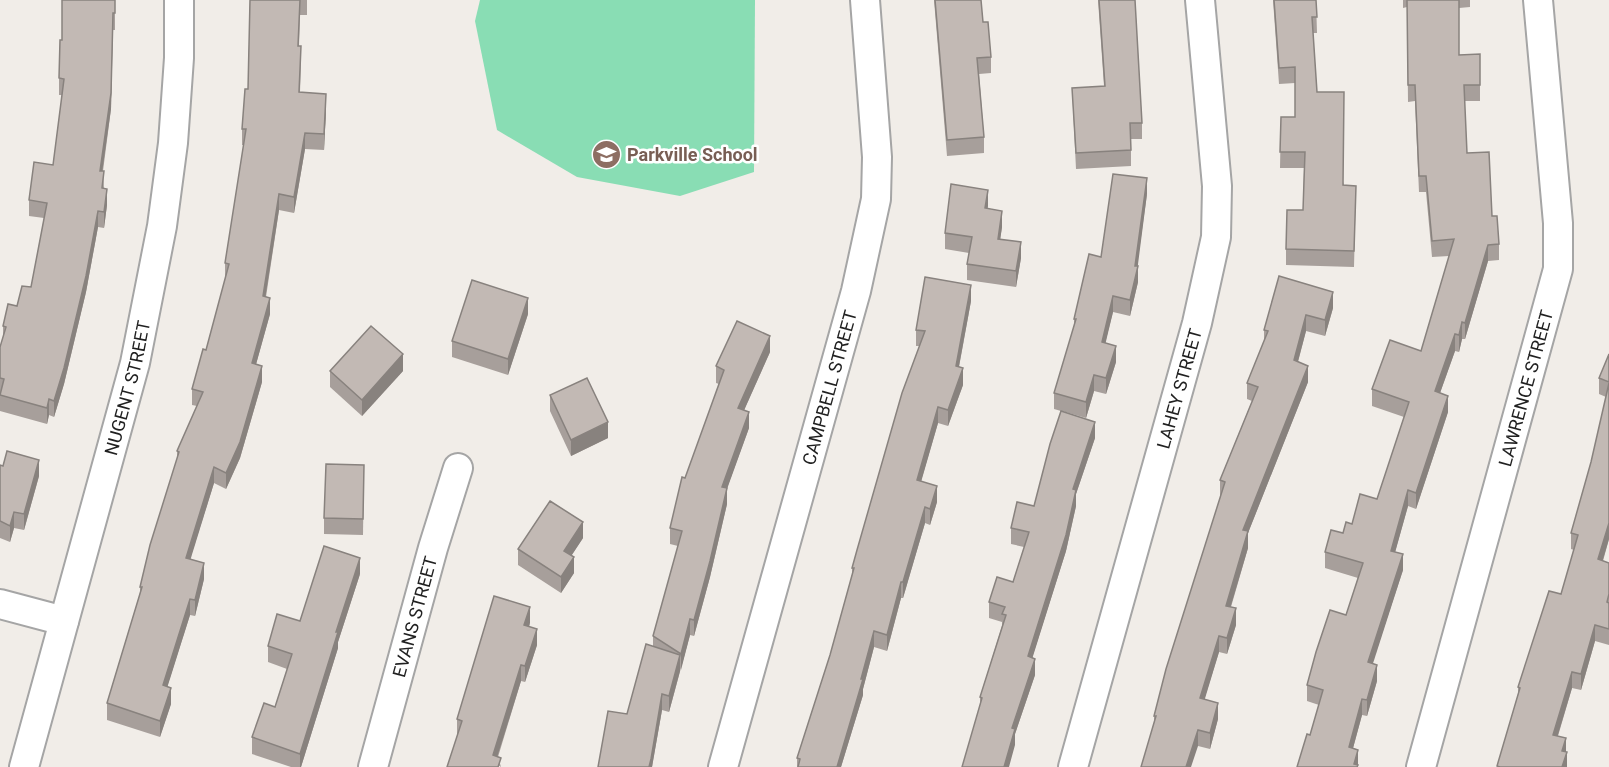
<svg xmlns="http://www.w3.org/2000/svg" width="1609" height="767" font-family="Roboto,sans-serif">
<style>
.pitch{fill:#89ddb4}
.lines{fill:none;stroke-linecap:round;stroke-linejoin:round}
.minor-casing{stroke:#a5a5a5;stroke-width:32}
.minor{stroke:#fff;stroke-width:28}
.wall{fill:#a79f9b}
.shaded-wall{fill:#88827e}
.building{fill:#c2b9b4;stroke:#88827e;stroke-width:1.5}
.labels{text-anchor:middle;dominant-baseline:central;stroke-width:5;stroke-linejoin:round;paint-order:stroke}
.education-label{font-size:18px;font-weight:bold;fill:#785e54;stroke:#fff;text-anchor:start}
.street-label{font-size:18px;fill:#212121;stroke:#fff}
</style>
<rect width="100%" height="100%" fill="#f1ede8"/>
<!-- pitch -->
<polygon class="pitch" points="480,0 755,0 754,172 680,196 577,177 497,130 475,21"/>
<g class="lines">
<defs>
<g id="minor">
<polyline points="0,604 64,621"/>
<path id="s1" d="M24,767L135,363L162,226L173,143L179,58V0"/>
<path id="s2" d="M373,767L433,548L458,468"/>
<path id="s3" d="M723,767L856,291L876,199L877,157L865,0"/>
<path id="s4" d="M1073,767L1197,323L1216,237L1217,186L1200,0"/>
<path id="s5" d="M1421,767L1558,269V223L1538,0"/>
</g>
</defs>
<!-- minor casing -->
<use href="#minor" class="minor-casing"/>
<!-- minor -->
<use href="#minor" class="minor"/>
</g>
<!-- wall -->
<g class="wall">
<polygon points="115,0 115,30 113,30 111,109 103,171 104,188 107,205 104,228 98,227 86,292 64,384 54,417 49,415 47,424 0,411 0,347 3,338 3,326 31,287 44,218 29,216 29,200 53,165 62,95 59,95 59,78 62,40"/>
<polygon points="250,0 307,0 307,15 300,15 299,46 301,62 300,92 326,110 324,150 305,149 294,213 279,210 266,297 270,314 256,364 262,382 240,458 226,489 214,483 190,559 204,579 195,616 190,615 167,687 171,704 160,737 107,720 107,703 140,593 140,587 177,459 177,451 197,406 192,405 192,389 206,350 225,279 225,263 244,145 242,145 242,129 248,89"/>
<polygon points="934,0 981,0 983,22 991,57 991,73 979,74 984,137 984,153 947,156"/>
<polygon points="1098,0 1135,0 1142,123 1142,139 1131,139 1131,166 1076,169 1072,88 1104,86"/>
<polygon points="1273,0 1316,0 1317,33 1313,33 1317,92 1344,185 1356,186 1354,267 1286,265 1286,249 1303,210 1304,168 1280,168 1281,117 1295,117 1295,83 1279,84"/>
<polygon points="1403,0 1470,0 1470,7 1459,8 1459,55 1480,54 1480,101 1464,101 1467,153 1492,216 1499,244 1499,260 1488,261 1465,339 1462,339 1459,352 1455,351 1440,393 1448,412 1416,509 1408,506 1395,552 1403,570 1372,664 1377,681 1367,716 1362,715 1353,748 1358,750 1358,767 1310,735 1319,705 1307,701 1307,685 1346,615 1358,578 1325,568 1325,552 1377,499 1404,417 1372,406 1372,389 1421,351 1449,256 1432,257 1426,192 1419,192 1415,101 1408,102 1407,7 1403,8"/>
<polygon points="1147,194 1137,266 1138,282 1130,316 1113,312 1105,343 1116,362 1106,394 1094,391 1086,418 1062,411 1095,438 1076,494 1076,506 1066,551 1032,658 1035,675 1015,734 1015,745 980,706 980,697 1002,626 1002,622 989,618 989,602 1013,582 1024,547 1011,544 1011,528 1034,506 1061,411 1054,409 1054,393 1074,328 1074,319 1101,257"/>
<polygon points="988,206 987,209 1002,227 1000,239 1021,258 1016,287 967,280 967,264 969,253 945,249 945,233"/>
<polygon points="1279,276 1333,308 1325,336 1306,331 1298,362 1308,382 1248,533 1248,548 1231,607 1236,625 1227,654 1219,652 1204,700 1218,719 1210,749 1198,746 1154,725 1154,716 1221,496 1220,496 1220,480 1252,401 1247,399 1247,383 1264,342 1264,330"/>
<polygon points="971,301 959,367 963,385 948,426 938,423 921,481 937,502 930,525 925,523 903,598 901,598 887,651 874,647 863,689 863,695 841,767 797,767 797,758 830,655 852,575 852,568 920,346 916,346 916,330"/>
<polygon points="528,314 508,375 452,357 452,341"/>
<polygon points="770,352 744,410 749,428 727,488 727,504 710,577 694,636 690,635 669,712 662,710 652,767 598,767 627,714 653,646 653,636 678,546 670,544 670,528 719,384 716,383 716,366"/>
<polygon points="1609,354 1609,539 1603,561 1609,563 1609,645 1595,641 1581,690 1572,688 1558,736 1566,752 1567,767 1497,767 1518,694 1518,687 1561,594 1574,550 1571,549 1571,533 1591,462 1606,397 1599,394 1599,378"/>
<polygon points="330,371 403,371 362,416 330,387"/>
<polygon points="550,395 608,438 571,456 550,411"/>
<polygon points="0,465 39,476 24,530 14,528 10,542 0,538"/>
<polygon points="364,465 363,535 324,534 324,518"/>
<polygon points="583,538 571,556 574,573 561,593 518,565 518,549"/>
<polygon points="360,574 338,642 338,648 301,767 291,767 252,754 252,737 275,707 287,669 268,662 268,646"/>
<polygon points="530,623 529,627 537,645 525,682 521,681 498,757 501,767 457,735 457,719"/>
</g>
<!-- shaded-wall -->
<g class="shaded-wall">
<polygon points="113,13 111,109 100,187 100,171"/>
<polygon points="326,94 326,110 324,150 324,134"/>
<polygon points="305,133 305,149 294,213 294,197"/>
<polygon points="1147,178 1147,194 1137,272 1138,266 1138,282 1130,316 1130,300"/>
<polygon points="107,189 107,205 104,228 104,212"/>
<polygon points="988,190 988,206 985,224 985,208"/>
<polygon points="279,194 279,210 263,312 263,296"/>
<polygon points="98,211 98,227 86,292 64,384 54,417 54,401"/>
<polygon points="1002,211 1002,227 998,255 998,239"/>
<polygon points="1021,242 1021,258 1016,287 1016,271"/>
<polygon points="1488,245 1488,261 1465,339 1465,323"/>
<polygon points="971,285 971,301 956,382 956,366"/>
<polygon points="1333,292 1333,308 1325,336 1325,320"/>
<polygon points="1113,296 1113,312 1102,358 1102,342"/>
<polygon points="270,298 270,314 252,379 252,363"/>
<polygon points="528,298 528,314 508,375 508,359"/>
<polygon points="1306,315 1306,331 1294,376 1294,360"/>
<polygon points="1462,322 1462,339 1459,352 1459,335"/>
<polygon points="1455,334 1455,351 1435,407 1435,391"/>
<polygon points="770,336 770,352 738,424 738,408"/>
<polygon points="1116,346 1116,362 1106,394 1106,378"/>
<polygon points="403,354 403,371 362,416 362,400"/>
<polygon points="262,366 262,382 240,458 226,489 226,473"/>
<polygon points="1308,366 1308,382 1248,533 1248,548 1226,622 1226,606 1243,530"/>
<polygon points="963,368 963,385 948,426 948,410"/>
<polygon points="1094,375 1094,391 1086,418 1086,402"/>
<polygon points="1448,396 1448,412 1416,509 1416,493"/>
<polygon points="49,399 49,415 47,424 47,408"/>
<polygon points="938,407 938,423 917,496 917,480"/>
<polygon points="749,412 749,428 722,503 722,487"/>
<polygon points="608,422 608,438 571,456 571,440"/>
<polygon points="1095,422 1095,438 1076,494 1076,506 1066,551 1028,672 1028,656 1073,489"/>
<polygon points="39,460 39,476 24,530 24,514"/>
<polygon points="214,467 214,483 186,574 186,558"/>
<polygon points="937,486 937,502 930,525 930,509"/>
<polygon points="727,488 727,504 710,577 694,636 694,620"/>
<polygon points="1408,490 1408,506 1391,567 1391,551"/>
<polygon points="925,507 925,523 903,598 903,582"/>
<polygon points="14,512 14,528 10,542 10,526"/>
<polygon points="583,522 583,538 564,567 564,551"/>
<polygon points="1609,523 1609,539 1598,576 1598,559"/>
<polygon points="1403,554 1403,570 1368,679 1368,662"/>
<polygon points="574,557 574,573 561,593 561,577"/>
<polygon points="360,558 360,574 338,642 338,648 301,767 300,767 300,754 336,632"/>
<polygon points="204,563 204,579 195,616 195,600"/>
<polygon points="901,582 901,598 887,651 887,635"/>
<polygon points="190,599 190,615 163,701 163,685"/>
<polygon points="530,607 530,623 524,641 524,625"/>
<polygon points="1236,608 1236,625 1227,654 1227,638"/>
<polygon points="690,619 690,635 681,670 681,654"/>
<polygon points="1595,625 1595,641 1581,690 1581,674"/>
<polygon points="537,629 537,645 525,682 525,666"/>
<polygon points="874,631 874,647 863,689 863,695 841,767 837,767"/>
<polygon points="1219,636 1219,652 1200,715 1200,698"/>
<polygon points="680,655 680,671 669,712 669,696"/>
<polygon points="1035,659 1035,675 1015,734 1015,745 1009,767 1004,767 1012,728"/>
<polygon points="521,665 521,681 494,767 493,755"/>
<polygon points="1377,665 1377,681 1367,716 1367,700"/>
<polygon points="1572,672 1572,688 1553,751 1553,735"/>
<polygon points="171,688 171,704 160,737 160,721"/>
<polygon points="662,694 662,710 652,767 649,767"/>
<polygon points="1362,699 1362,715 1349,763 1349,747"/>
<polygon points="1218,703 1218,719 1210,749 1210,733"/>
<polygon points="1198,730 1198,746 1191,767 1186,767"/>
<polygon points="1566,738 1566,754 1562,751"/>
<polygon points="1358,750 1358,767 1354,767 1354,764"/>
<polygon points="1567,752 1567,767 1562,767"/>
</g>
<!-- building -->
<g class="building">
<polygon points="62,0 115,0 115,13 113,13 111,93 100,171 104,171 102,188 107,189 104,212 98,211 86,276 64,368 54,401 49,399 47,408 0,395 4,379 0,378 0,347 6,327 3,326 8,304 17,306 22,286 31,287 47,203 29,200 34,162 53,165 64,79 59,78 60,40 62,40"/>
<polygon points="250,0 300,0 298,46 301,46 299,92 326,94 324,134 305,133 294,197 279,194 263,296 270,298 252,363 262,366 240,442 226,473 214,467 186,558 204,563 195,600 190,599 163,685 171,688 160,721 107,703 142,587 140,587 150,545 179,452 177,451 203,392 192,389 203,349 206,350 229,264 225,263 246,129 242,129 245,89 248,89"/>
<polygon points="935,0 981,0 983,22 988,22 991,57 977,58 984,137 947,140"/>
<polygon points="1099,0 1135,0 1142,123 1130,123 1131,150 1076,153 1072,88 1105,86"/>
<polygon points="1274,0 1316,0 1317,17 1312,17 1317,92 1344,92 1343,185 1356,186 1354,251 1286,249 1287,210 1303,210 1305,152 1280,152 1281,117 1295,117 1295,67 1279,68"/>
<polygon points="1407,0 1459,0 1459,55 1480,54 1480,85 1464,85 1467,153 1489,152 1492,216 1497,216 1499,244 1488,245 1465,323 1462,322 1459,335 1455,334 1435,391 1448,396 1416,493 1408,490 1391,551 1403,554 1368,662 1377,665 1367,700 1362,699 1349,747 1358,750 1354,764 1358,765 1357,767 1297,767 1307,734 1310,735 1323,690 1307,685 1316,652 1330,610 1346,615 1363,563 1325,552 1331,530 1343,533 1346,522 1352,524 1360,494 1377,499 1409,402 1372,389 1390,340 1421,351 1454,239 1432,241 1426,176 1419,176 1415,85 1408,85"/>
<polygon points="1113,174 1147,178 1135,266 1138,266 1130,300 1113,296 1102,342 1116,346 1106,378 1094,375 1086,402 1054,393 1076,319 1074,319 1089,254 1101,257"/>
<polygon points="951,184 988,190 985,208 1002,211 998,239 1021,242 1016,271 967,264 972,237 945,233"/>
<polygon points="1279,276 1333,292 1325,320 1306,315 1294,360 1308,366 1243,530 1248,531 1226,606 1236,608 1227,638 1219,636 1200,698 1218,703 1210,733 1198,730 1186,767 1141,767 1156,716 1154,716 1166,669 1225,482 1220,480 1258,387 1247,383 1268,331 1264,330"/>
<polygon points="925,277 971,285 956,366 963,368 948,410 938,407 917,480 937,486 930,509 925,507 903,582 901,582 887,635 874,631 861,679 863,679 837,767 798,767 800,759 797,758 830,655 854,568 852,568 857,550 902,393 925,331 916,330"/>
<polygon points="472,280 528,298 508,359 452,341"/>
<polygon points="737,321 770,336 738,408 749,412 722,487 727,488 710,561 694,620 690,619 681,654 653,636 682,531 670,528 682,477 685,478 724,370 716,366"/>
<polygon points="371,326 403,354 362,400 330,371"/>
<polygon points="1609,354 1609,382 1599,378"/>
<polygon points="587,378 608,422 571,440 550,395"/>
<polygon points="1609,383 1609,523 1598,559 1609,563 1609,594 1607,602 1609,603 1609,629 1595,625 1581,674 1572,672 1553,735 1566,738 1562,751 1567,752 1562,767 1500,767 1497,766 1520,688 1518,687 1549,591 1561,594 1578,535 1571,533 1591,462"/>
<polygon points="1061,411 1095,422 1073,489 1076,490 1066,535 1028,656 1035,659 1012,728 1015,729 1004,767 962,767 982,698 980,697 1006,615 1002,614 1005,607 989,602 997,577 1013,582 1029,532 1011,528 1017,502 1034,506 1050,444"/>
<polygon points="7,451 39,460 24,514 14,512 10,526 0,521 0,465 3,466"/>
<polygon points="326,464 364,465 363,519 324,518"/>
<polygon points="550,501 583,522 564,551 574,557 561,577 518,549"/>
<polygon points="324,546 360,558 336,632 338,632 300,754 252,737 264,703 275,707 292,654 268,646 277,614 300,621"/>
<polygon points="494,596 530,607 524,625 537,629 525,666 521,665 493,755 501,758 498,767 447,767 462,721 457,719"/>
<polygon points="646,644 680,655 669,696 662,694 651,759 649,767 598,767 608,711 627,714"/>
</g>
<!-- icons -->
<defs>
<symbol id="school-disc" viewBox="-11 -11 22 22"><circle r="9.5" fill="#8d6e63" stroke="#fff"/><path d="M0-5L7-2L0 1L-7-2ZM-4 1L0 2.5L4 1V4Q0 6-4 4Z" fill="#fff"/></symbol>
</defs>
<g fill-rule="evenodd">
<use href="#school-disc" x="590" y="138" width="33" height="33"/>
</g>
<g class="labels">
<!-- education labels -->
<g class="education-label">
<text x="627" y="154">Parkville School</text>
</g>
<!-- street labels -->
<g class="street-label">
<text stroke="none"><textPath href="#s1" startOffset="393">NUGENT STREET</textPath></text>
<text stroke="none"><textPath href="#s3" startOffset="394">CAMPBELL STREET</textPath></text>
<text stroke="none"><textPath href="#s4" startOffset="393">LAHEY STREET</textPath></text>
<text stroke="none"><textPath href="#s5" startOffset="393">LAWRENCE STREET</textPath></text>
<text stroke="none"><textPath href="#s2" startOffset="156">EVANS STREET</textPath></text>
</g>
</g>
</svg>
